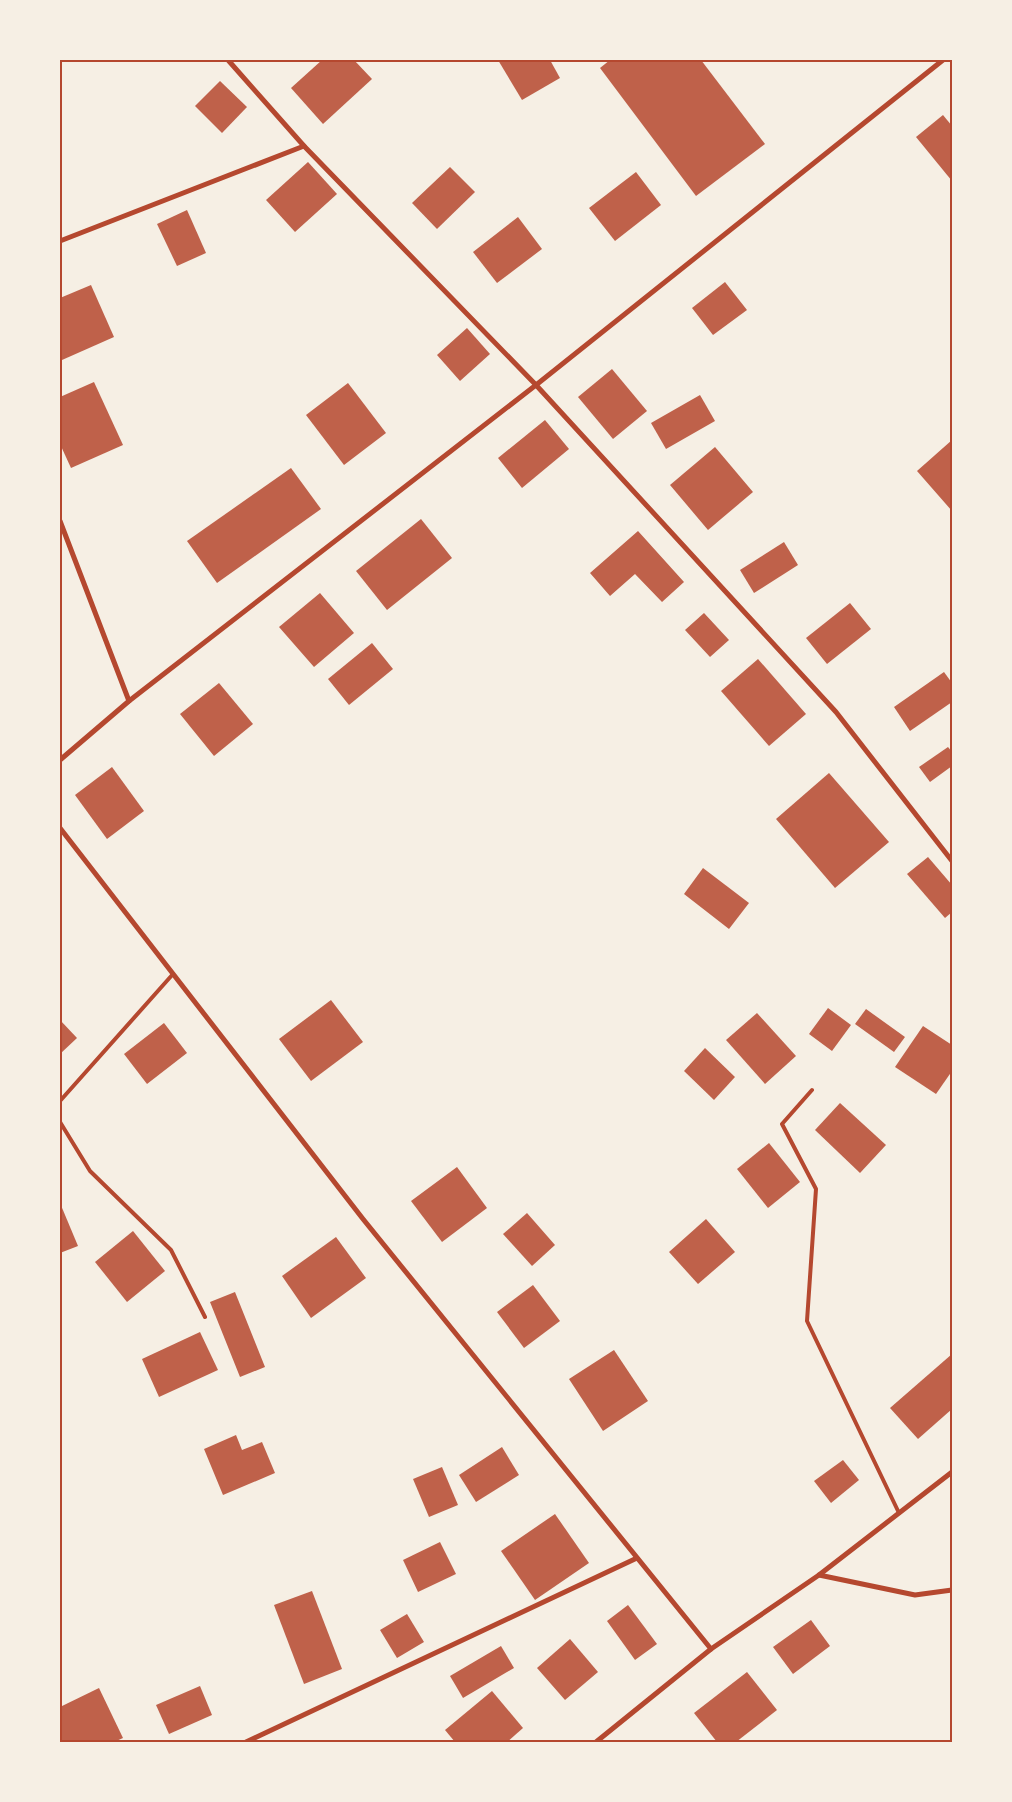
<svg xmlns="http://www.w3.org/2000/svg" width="1012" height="1802" font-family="Overpass,sans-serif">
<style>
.building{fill:#bf614a}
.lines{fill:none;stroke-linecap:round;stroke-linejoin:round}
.service{stroke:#b5482f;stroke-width:4}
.minor{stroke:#b5482f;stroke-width:5}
.neatline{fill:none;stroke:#b5482f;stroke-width:2}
</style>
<rect width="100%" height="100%" fill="#f6efe4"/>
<!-- building -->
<g class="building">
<polygon points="322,60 354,60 372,79 323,124 291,88"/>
<polygon points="498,60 550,60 560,78 522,100"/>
<polygon points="610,60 701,60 765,144 696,196 600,68"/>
<polygon points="220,81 247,107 222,133 195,106"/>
<polygon points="943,115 952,126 952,181 916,137"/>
<polygon points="308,162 337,194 295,232 266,200"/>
<polygon points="450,167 475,192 437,229 412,203"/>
<polygon points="636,172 661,205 615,241 589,208"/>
<polygon points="187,210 206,253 177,266 157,224"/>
<polygon points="518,217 542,249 497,283 473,252"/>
<polygon points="725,282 747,310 713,335 692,308"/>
<polygon points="91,285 114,337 62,360 60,355 60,298"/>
<polygon points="467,328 490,354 460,381 437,355"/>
<polygon points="612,369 647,411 613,439 578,397"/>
<polygon points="94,382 123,445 71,468 60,444 60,397"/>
<polygon points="348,383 386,433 344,465 306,415"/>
<polygon points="700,395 715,421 666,449 651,423"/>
<polygon points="545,420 569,449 522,488 498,458"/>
<polygon points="952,440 952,511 917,471"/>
<polygon points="715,447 753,492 708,530 670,485"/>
<polygon points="291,468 321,509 217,583 187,541"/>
<polygon points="421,519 452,558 387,610 356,571"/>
<polygon points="638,531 684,582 662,602 635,574 610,596 590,573"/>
<polygon points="784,542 798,565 754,593 740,570"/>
<polygon points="320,593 354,633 314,667 279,627"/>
<polygon points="850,603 871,629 827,664 806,638"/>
<polygon points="704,613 729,640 710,657 685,630"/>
<polygon points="372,643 393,669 349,705 328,679"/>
<polygon points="758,659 806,714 769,746 721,691"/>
<polygon points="944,672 952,683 952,702 910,731 894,707"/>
<polygon points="219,683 253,724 214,756 180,714"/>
<polygon points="948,747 952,752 952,766 930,782 919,767"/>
<polygon points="112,767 144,811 107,839 75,795"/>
<polygon points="829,773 889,842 835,888 776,819"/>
<polygon points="928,857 952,885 952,912 945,918 907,874"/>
<polygon points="703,868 749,903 729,929 684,894"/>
<polygon points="331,1000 363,1042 311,1081 279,1039"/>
<polygon points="828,1008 851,1025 832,1051 809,1034"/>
<polygon points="866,1009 905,1037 894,1052 855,1024"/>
<polygon points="757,1013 796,1056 765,1084 726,1040"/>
<polygon points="60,1020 77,1038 60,1054"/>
<polygon points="164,1023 187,1053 147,1084 124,1054"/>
<polygon points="923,1026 952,1045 952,1071 936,1094 895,1067"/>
<polygon points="705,1048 735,1077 714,1100 684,1071"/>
<polygon points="840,1103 886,1145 860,1173 815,1130"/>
<polygon points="769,1143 800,1182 768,1208 737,1169"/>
<polygon points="457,1167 487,1208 442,1242 411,1201"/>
<polygon points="60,1203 78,1246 60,1253"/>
<polygon points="527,1213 555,1245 532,1266 503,1234"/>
<polygon points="706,1219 735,1252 698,1284 669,1252"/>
<polygon points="133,1231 165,1271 127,1302 95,1262"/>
<polygon points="336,1237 366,1278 311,1318 282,1276"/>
<polygon points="533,1285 560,1321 524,1348 497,1312"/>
<polygon points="235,1292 265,1367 240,1377 210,1302"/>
<polygon points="200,1332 218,1370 159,1397 142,1359"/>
<polygon points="614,1350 648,1401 603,1431 569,1379"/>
<polygon points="952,1354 952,1409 918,1439 890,1408"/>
<polygon points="236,1435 242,1450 262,1442 275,1473 223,1495 204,1449"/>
<polygon points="502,1447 519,1475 476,1502 459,1475"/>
<polygon points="843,1460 859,1480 831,1503 814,1481"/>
<polygon points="442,1467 458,1505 429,1517 413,1479"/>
<polygon points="555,1514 589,1563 535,1600 501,1551"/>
<polygon points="440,1542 456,1574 418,1592 403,1560"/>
<polygon points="312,1591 342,1669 304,1684 274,1605"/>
<polygon points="628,1605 657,1644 635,1660 607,1621"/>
<polygon points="407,1614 424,1642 397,1658 380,1630"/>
<polygon points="811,1620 830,1646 793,1674 773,1647"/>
<polygon points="570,1639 598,1672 565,1700 537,1668"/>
<polygon points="501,1646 514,1668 463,1698 450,1676"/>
<polygon points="747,1672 777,1710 736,1742 717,1742 694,1713"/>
<polygon points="200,1686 212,1715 169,1734 156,1705"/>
<polygon points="99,1688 123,1738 114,1742 60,1742 60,1707"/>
<polygon points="492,1691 523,1728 507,1742 455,1742 445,1730"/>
</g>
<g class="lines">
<!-- service -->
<g class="service">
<polyline points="812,1090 782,1124 816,1189 807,1321 899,1513"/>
<polyline points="60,1101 173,974"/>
<polyline points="60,1122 90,1171 171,1250 205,1317"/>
</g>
<!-- minor -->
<g class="minor">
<polyline points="228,60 304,146 536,385 836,712 952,861"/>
<polyline points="60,241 304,146"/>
<polyline points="60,521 129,701"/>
<polyline points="60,760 129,701 536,385 943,60"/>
<polyline points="60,828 363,1219 711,1649"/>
<polyline points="819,1575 915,1595 952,1590"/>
<polyline points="246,1742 637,1558"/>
<polyline points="596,1742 711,1649 819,1575 952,1472"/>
</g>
</g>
<!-- border -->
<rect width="1012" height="1802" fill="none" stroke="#f6efe4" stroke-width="122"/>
<rect x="61" y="61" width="890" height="1680" class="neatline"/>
</svg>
